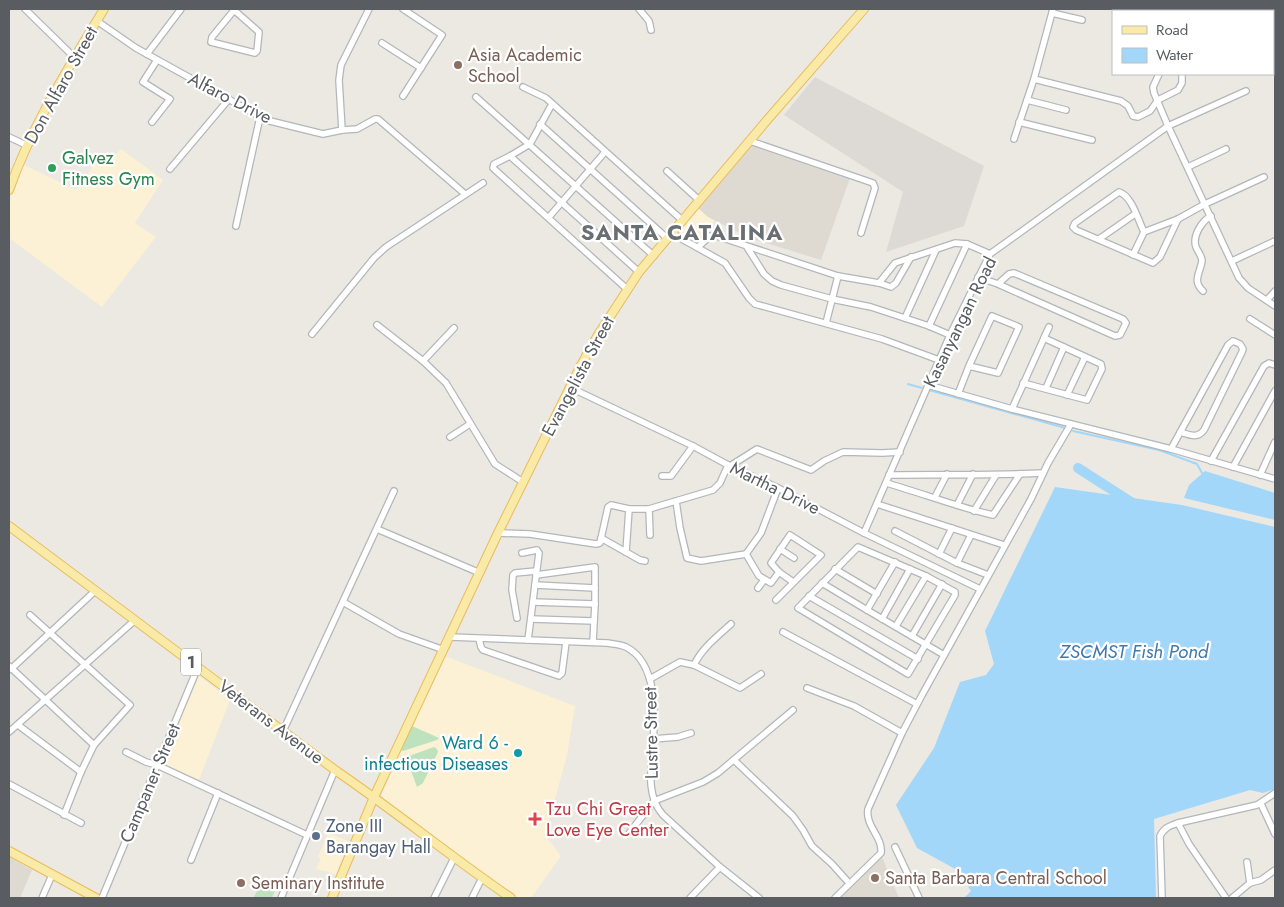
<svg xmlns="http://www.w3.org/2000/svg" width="1284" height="907" font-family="Jost,sans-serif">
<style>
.commercial{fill:#fcf1d5}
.industrial{fill:#dddad5}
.education{fill:#dedad2}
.green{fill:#bfe2be}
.water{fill:#a2d7fa}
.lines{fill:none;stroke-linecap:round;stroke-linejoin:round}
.stream{stroke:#a2d7fa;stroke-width:2}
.river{stroke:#a2d7fa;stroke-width:10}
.minor-casing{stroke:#b3b7bb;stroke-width:8}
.major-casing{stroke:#e9bc5c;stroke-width:10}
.minor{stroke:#fff;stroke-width:5.5}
.major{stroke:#faeaa7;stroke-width:8}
.education-dot{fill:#8d6e63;stroke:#fff;stroke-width:2}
.leisure-dot{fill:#2e9e5b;stroke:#fff;stroke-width:2}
.culture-dot{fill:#0f9aa8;stroke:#fff;stroke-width:2}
.health-dot{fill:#e0444e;stroke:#fff;stroke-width:2}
.service-dot{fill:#5c6f8a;stroke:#fff;stroke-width:2}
.labels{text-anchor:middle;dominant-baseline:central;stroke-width:4.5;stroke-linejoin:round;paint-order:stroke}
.shield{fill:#fff;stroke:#8b8e90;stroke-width:1}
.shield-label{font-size:16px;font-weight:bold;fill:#595d61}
.education-label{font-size:18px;fill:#785e54;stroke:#fff;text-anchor:start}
.street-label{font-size:18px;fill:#595d61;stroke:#fff}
.leisure-label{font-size:18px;fill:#27864d;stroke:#fff;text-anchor:start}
.culture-label{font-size:18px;fill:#0d838f;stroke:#fff;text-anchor:end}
.health-label{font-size:18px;fill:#be3a42;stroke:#fff;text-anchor:start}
.service-label{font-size:18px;fill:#4e5e75;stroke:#fff;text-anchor:start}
.water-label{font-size:19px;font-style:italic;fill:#4278aa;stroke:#fff}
.district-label{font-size:22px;font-weight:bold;letter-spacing:1px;fill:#6a6f73;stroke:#fff}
</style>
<rect width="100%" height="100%" fill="#ebe9e1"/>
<!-- commercial -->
<g class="commercial">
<polygon points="121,149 163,180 135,223 156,237 102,307 9,238 9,203 22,164 76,190 97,161 104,163 111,154 115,155"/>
<polygon points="698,208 714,220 709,234 693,241 678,231"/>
<polygon points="445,656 575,706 567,755 545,836 551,843 561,856 531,898 516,898 487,878 384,799 382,795 396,759"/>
<polygon points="199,676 230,700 199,780 161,763"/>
<polygon points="328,833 348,841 336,874 316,869 321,858 318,857"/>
</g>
<!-- industrial -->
<polygon class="industrial" points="815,77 984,166 964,226 886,252 903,192 784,115"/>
<!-- education -->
<g class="education">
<polygon points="752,145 850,178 821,260 750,238 708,217 698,208"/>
<polygon points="9,857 32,870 20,898 9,898"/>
<polygon points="882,857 899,898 839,898"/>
</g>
<!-- green -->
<g class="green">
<polygon points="412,726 439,738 437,740 403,751 401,750"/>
<polygon points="434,747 437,749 438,752 423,783 417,787 407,760 409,756"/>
<polygon points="263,878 277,885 272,898 254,897"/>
</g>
<!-- water -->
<g class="water">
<polygon points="1205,471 1275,493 1275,520 1184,498 1189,485"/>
<polygon points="1055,487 1182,505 1275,527 1275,789 1263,793 1250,790 1154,819 1156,898 964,898 971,891 957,870 917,848 896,805 934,748 960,682 986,675 994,664 985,631"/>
</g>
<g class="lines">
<!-- stream -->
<g class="stream">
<polyline points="908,384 922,388"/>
<polyline points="929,390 1065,428"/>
<polyline points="1073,431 1159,450 1197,464 1202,473"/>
</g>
<!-- river -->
<polyline class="river" points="1078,468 1134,504"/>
<defs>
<g id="minor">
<polyline points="25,9 74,57"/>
<polyline points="639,9 649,21 651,30"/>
<polyline points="234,10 259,32 257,51 255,53 211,42 212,37 235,9"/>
<polyline points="1198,11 1200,9"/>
<polyline points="1052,13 1082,20"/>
<polyline points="97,21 136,48 266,120 323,134 342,130 357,129 375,119 378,119 465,194"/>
<polyline points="382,43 421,68"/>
<polyline points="147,54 181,9"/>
<polyline points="1159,74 1153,87 1154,93 1168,126 1239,278 1248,288 1275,306"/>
<polyline points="1034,79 1121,101 1128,106 1133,116 1138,117 1150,111 1158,100 1178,90 1182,83 1182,74"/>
<polyline points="523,87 546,98 683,221"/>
<polyline points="403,96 442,35 403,9"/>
<polyline points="476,97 654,256"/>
<polyline points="1027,100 1066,110"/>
<polyline points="552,104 530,144 510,156 494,164 493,168 628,290"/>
<polyline points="152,122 170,99 143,82 157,60"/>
<polyline points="1019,122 1092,140"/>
<polyline points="540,124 668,239"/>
<polyline points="342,130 339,80 341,65 369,9"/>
<polyline points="9,137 26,145"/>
<polyline points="1014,139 1034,79 1053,9"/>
<polyline points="750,141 873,183 875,188 861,233"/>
<polyline points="510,156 639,272"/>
<polyline points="1188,167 1226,149"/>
<polyline points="170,169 229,99"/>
<polyline points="667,171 699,200"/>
<polyline points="549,217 605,152"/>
<polyline points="236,226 260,117"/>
<path d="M1144,232C1138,220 1132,196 1119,192L1075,223L1073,227L1076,230L1153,263L1160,257L1178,219"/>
<polyline points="673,234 725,263 749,298 755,304 882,339 939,360"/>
<polyline points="1099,239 1135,214"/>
<polyline points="698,247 710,236 717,236 838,276 879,283 891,287 896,283 911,257"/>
<polyline points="747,247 764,274 772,281 781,285 832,299 871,307 929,326 950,335"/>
<polyline points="1133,255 1144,232 1178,219 1205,204 1264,177"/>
<polyline points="1232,261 1275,241"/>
<polyline points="978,277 998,284 1115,336 1120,335 1126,323 1123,319 1014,273 1009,274 998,284"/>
<polyline points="879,283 895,263 955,243 967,244 990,254"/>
<path d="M1203,291C1192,281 1200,273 1202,261C1202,256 1198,252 1196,247C1192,236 1202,221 1211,216"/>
<polyline points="1267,300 1275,291"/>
<polyline points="905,318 936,250"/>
<polyline points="1250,319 1275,335"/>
<polyline points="826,323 838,276"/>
<polyline points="377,325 423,361 446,383 495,464 523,482"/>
<polyline points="929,326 967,244"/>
<polyline points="312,334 374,258 386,247 483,183"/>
<polyline points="423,361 454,328"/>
<polyline points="1023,383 1087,400 1102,369 1101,364 1044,338"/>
<polyline points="928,385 1012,409 1171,449 1275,479"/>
<polyline points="569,387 693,446 728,465 778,488 864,533 980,589"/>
<polyline points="1046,388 1064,347"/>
<polyline points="958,394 969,366 992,316 1019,327 998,373 969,366"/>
<polyline points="1067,395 1085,357"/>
<polyline points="1012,409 1049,327"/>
<polyline points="450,437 470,424"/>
<path d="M1171,449L1228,345L1233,341L1240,344L1243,349L1242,352L1204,430C1197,439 1190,435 1180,432"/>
<polyline points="1211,461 1264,366 1269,363 1275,365"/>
<polyline points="730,466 757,449 811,470 824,461 843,452 882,453 900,452"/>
<polyline points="1233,467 1275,391"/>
<path d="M889,475C940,474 991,476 1043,473"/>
<polyline points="1260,475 1275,442"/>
<polyline points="662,476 671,476 693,446"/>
<path d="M886,483C922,493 957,507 993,515L1020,474"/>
<polyline points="935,497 947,474"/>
<polyline points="676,501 680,528 687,558 701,561 746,554 759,576 771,583 779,572 793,582"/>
<polyline points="877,504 1004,545"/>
<polyline points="957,505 973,474"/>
<polyline points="629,509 649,509 713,490 720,483 728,465"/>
<polyline points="649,509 650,535"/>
<polyline points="974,511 996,475"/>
<polyline points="377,529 480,573"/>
<polyline points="895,531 957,563 988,575"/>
<polyline points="498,533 530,534 596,544 600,543 608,507 611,505 629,509 626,552"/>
<polyline points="864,533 950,335 990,254 1168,126 1246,91"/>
<polyline points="601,538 640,560 645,561"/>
<polygon points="858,547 926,576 955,592 955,595 908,674 798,608"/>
<polyline points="780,549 794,558"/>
<polyline points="522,553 537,550 539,553 528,640"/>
<polyline points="746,554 761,533 778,488"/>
<polyline points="939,554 952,528"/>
<polyline points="895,562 867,610 944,655"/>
<polyline points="957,563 971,535"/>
<polyline points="835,569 877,594"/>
<polyline points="536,575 595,567 595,604 593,642"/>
<polyline points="822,583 867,610"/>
<polyline points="535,585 595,588"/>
<polyline points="758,588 764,580"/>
<polyline points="809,596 918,659"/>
<polyline points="776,600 821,555 790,535 771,563 779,572"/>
<polyline points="343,602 399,634 444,650"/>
<polyline points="533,602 595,604"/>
<polyline points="30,615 130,705 94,745 81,772 64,815"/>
<polyline points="517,618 512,590 513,575 515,573 536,571"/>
<polyline points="531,619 594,621"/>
<polyline points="882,619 910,569"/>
<polyline points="896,626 926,576"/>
<polyline points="783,632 917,704"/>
<polyline points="912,636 942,584"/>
<path d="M450,637L607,643C613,644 620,644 626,647C658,663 655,715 653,745C651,769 646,796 663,815L720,867L759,898"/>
<polyline points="479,639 481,647 483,650 559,676 562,673 566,642"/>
<path d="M694,665C702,648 717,637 731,624"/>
<polyline points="9,666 94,745"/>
<polyline points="11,669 95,591"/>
<polyline points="650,679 680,662 694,665 740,688 761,674"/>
<polyline points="807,688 854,706 902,733"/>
<polyline points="18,725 81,772"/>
<polyline points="283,731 394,491"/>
<polyline points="9,732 134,621"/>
<polyline points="653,739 678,737 691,733"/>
<polyline points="126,752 146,762 157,765 307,835"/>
<polyline points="734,760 793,816 803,830 812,846 832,864 849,883"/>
<polyline points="9,784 81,823"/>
<polyline points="1261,804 1275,834"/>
<polyline points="1178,823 1189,844 1226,898"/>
<polyline points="630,832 654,801 703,782 718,773 793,710"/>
<polyline points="895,847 919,898"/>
<polyline points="191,860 218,793"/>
<polyline points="1250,883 1261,880 1275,870"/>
<polyline points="42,898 52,875"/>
<polyline points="102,898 198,667"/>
<polyline points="281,898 335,770"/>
<polyline points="434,898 454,858"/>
<polyline points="472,898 482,878"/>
<polyline points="690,898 720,867"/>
<path d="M835,898L881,853C883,837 865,826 868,809L902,733L922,695L1031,499L1048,463L1071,424"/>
<path d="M1162,898L1160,836C1164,828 1169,826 1178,823L1257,805L1275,793"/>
<polyline points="1232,898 1250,883 1247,862"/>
</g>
<g id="major">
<path d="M9,190C32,125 69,67 104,9"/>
<path d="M9,526L335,770C395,811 451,857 511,898"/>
<polyline points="9,851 96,898"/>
<polyline points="332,898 374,797 498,533 580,367 598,335 639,272 768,119 864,9"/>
</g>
</defs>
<!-- minor casing -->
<use href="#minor" class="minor-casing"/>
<!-- major casing -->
<use href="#major" class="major-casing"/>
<!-- minor -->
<use href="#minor" class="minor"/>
<!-- major -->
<use href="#major" class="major"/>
</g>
<!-- markers -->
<g class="education-dot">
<circle cx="458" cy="65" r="5"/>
<circle cx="875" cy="878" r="5"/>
<circle cx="241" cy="883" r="5"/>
</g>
<circle class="leisure-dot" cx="52" cy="168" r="5"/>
<circle class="culture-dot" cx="518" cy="753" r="5"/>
<path class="health-dot" d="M532.5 811.5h5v5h5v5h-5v5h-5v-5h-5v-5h5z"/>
<circle class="service-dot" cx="316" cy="836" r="5"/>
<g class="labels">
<!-- shield labels -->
<rect class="shield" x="181" y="648.5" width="20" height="27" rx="4"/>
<g class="shield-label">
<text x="191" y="662">1</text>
</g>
<!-- education labels -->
<g class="education-label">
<text x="468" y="55">Asia Academic<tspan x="468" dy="21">School</tspan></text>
<text x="885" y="878">Santa Barbara Central School</text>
<text x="251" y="883">Seminary Institute</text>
</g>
<!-- street labels -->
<g class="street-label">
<text transform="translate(61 85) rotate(-61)">Don Alfaro Street</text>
<text transform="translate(230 98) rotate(27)">Alfaro Drive</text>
<text transform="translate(960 322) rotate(-64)">Kasanyangan Road</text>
<text transform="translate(578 376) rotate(-62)">Evangelista Street</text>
<text transform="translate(775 488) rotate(26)">Martha Drive</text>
<text transform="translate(271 722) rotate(37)">Veterans Avenue</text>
<text transform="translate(651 733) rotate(-91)">Lustre Street</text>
<text transform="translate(150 783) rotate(-67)">Campaner Street</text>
</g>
<!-- leisure labels -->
<g class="leisure-label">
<text x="62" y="158">Galvez<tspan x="62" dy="21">Fitness Gym</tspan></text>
</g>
<!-- culture labels -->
<g class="culture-label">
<text x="508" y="743">Ward 6 -<tspan x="508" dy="21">infectious Diseases</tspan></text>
</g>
<!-- health labels -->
<g class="health-label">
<text x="546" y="809">Tzu Chi Great<tspan x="546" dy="21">Love Eye Center</tspan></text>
</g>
<!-- service labels -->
<g class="service-label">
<text x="326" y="826">Zone III<tspan x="326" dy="21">Barangay Hall</tspan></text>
</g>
<!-- water labels -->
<g class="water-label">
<text x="1134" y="651">ZSCMST Fish Pond</text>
</g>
<!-- district labels -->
<g class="district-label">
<text x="682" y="232">SANTA CATALINA</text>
</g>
</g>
<!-- border -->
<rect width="1284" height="907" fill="none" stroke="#595d61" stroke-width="20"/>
<!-- legend -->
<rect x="1112" y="10" width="162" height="65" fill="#ffffff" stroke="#bdbec0"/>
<rect x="1122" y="26" width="25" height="8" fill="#faeaa7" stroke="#bdbec0"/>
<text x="1156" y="35" font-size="15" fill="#595d61">Road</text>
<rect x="1122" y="48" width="25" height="15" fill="#a2d7fa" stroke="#bdbec0"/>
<text x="1156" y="60" font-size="15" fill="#595d61">Water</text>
</svg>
